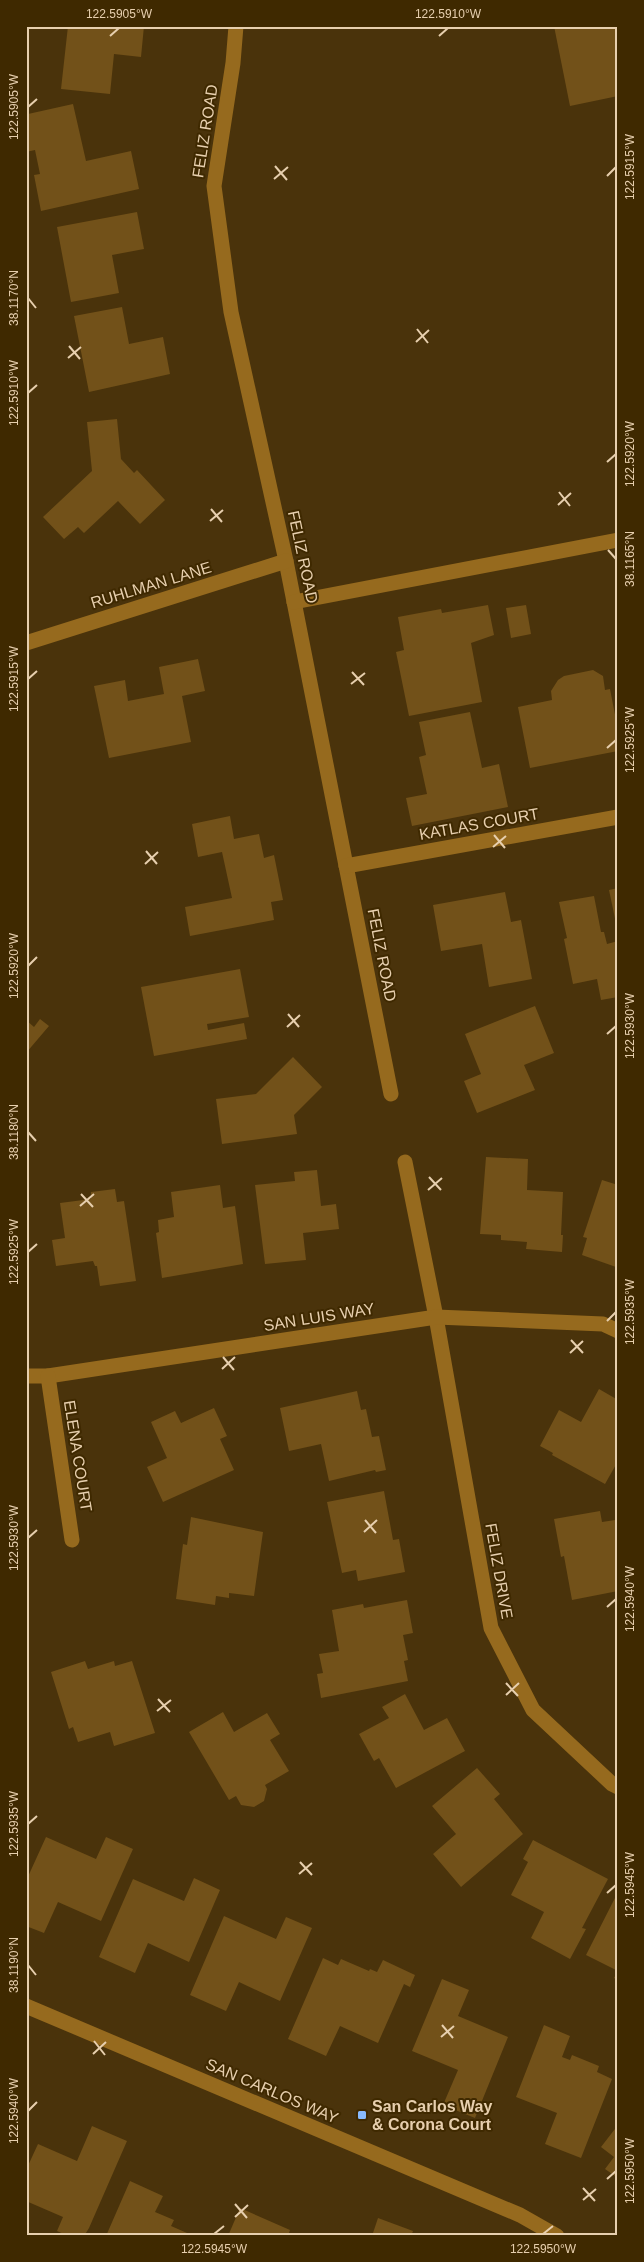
<svg xmlns="http://www.w3.org/2000/svg" width="644" height="2262" font-family="Helvetica,sans-serif">
<style>
.building{fill:#725119}
.lines{fill:none;stroke-linecap:round;stroke-linejoin:round}
.minor{stroke:#966a1e;stroke-width:15}
.ticks{fill:none;stroke:#e7cfae;stroke-width:2}
.poi-dot{fill:#89bafc;stroke:#3f2900;stroke-width:2}
.labels{text-anchor:middle;dominant-baseline:central;stroke-width:4;stroke-linejoin:round;paint-order:stroke}
.street-label{font-size:16px;fill:#e7cfae;stroke:#3f2900}
.poi-label{font-size:16px;font-weight:bold;fill:#e7cfae;stroke:#3f2900;text-anchor:start}
.neatline{fill:none;stroke:#e7cfae;stroke-width:2}
.ticks-label{font-size:12px;text-anchor:middle;fill:#e7cfae}
</style>
<rect width="100%" height="100%" fill="#4a330b"/>
<!-- building -->
<g class="building">
<polygon points="68,26 144,26 141,57 114,54 110,94 61,89"/>
<polygon points="554,26 617,26 618,96 570,106"/>
<polygon points="73,104 86,161 131,151 139,189 41,211 34,175 40,174 35,150 26,152 28,114"/>
<polygon points="137,212 144,249 112,255 119,293 71,302 57,227"/>
<polygon points="122,307 129,344 163,337 170,374 89,392 74,316"/>
<polygon points="117,419 121,459 134,473 137,470 165,500 140,524 118,501 84,533 78,527 64,539 43,517 92,471 87,422"/>
<polygon points="488,605 494,635 471,643 482,702 409,716 396,652 404,650 398,617 441,609 442,613"/>
<polygon points="526,605 531,634 511,638 506,608"/>
<polygon points="198,659 205,691 182,696 191,742 109,758 94,686 125,680 128,701 164,694 159,667"/>
<polygon points="593,670 603,676 605,690 610,689 618,730 618,751 530,768 518,707 552,700 551,691 558,680 564,676"/>
<polygon points="470,712 482,768 499,764 508,807 412,826 406,798 427,794 419,757 426,755 419,722"/>
<polygon points="230,816 234,839 259,834 264,858 274,855 283,900 271,902 274,920 190,936 185,907 232,898 222,852 198,857 192,824"/>
<polygon points="618,888 618,927 617,928 609,890"/>
<polygon points="505,892 511,922 521,920 532,979 489,987 482,944 441,951 433,905"/>
<polygon points="594,896 601,932 604,932 607,944 618,941 618,997 601,1000 597,979 573,984 564,939 567,938 559,902"/>
<polygon points="240,969 249,1017 207,1024 208,1030 244,1023 247,1039 154,1056 141,987"/>
<polygon points="535,1006 554,1053 524,1065 535,1090 477,1113 464,1081 481,1074 465,1034"/>
<polygon points="40,1019 49,1026 26,1053 26,1020 34,1027"/>
<polygon points="293,1057 322,1087 294,1115 297,1134 222,1144 216,1099 256,1094"/>
<polygon points="486,1157 528,1159 527,1190 563,1192 561,1235 563,1235 562,1252 526,1249 527,1242 501,1240 501,1235 480,1234"/>
<polygon points="317,1170 321,1206 336,1204 339,1229 303,1233 306,1260 265,1264 255,1185 295,1181 294,1172"/>
<polygon points="602,1180 618,1185 618,1262 616,1267 582,1255 587,1238 583,1237"/>
<polygon points="220,1185 223,1208 235,1206 243,1264 162,1278 156,1233 159,1232 158,1220 174,1217 171,1192"/>
<polygon points="115,1189 117,1202 124,1201 136,1281 100,1286 97,1266 95,1266 93,1261 56,1266 52,1240 65,1238 60,1203 91,1199 91,1192"/>
<polygon points="599,1389 618,1400 618,1461 605,1484 552,1455 553,1453 540,1446 559,1410 581,1422"/>
<polygon points="357,1391 361,1410 366,1409 372,1437 379,1436 386,1470 376,1472 375,1470 329,1481 321,1444 289,1451 280,1408"/>
<polygon points="214,1408 227,1436 220,1439 234,1470 163,1502 147,1467 167,1458 151,1422 175,1411 181,1423"/>
<polygon points="384,1491 393,1540 399,1539 405,1572 358,1581 356,1570 342,1573 327,1502"/>
<polygon points="600,1511 602,1522 615,1520 615,1522 618,1522 618,1591 572,1600 564,1556 561,1557 554,1519"/>
<polygon points="191,1517 263,1532 254,1596 229,1593 229,1598 216,1596 215,1605 176,1599 183,1544 187,1545"/>
<polygon points="407,1600 413,1633 403,1635 408,1660 404,1661 408,1681 321,1698 317,1674 323,1673 319,1654 339,1651 332,1610 363,1604 364,1608"/>
<polygon points="85,1661 88,1669 114,1661 115,1666 132,1661 155,1733 114,1746 110,1732 78,1742 73,1727 69,1729 51,1672"/>
<polygon points="405,1694 424,1730 447,1718 465,1751 396,1788 379,1758 374,1761 359,1734 389,1718 382,1707"/>
<polygon points="223,1712 234,1732 267,1713 280,1734 270,1740 289,1771 265,1785 267,1789 264,1801 254,1807 241,1805 236,1796 229,1800 189,1732"/>
<polygon points="477,1768 500,1794 494,1799 523,1834 461,1887 433,1854 456,1834 432,1806"/>
<polygon points="46,1837 96,1859 106,1837 133,1849 101,1921 58,1902 44,1933 26,1926 26,1881"/>
<polygon points="533,1840 608,1879 582,1928 586,1929 570,1959 531,1938 544,1912 511,1895 528,1862 523,1859"/>
<polygon points="194,1878 220,1890 189,1962 148,1943 135,1973 99,1957 133,1879 184,1901"/>
<polygon points="618,1892 618,1980 614,1978 618,1971 586,1955"/>
<polygon points="224,1916 276,1939 286,1917 312,1928 280,2001 239,1982 226,2011 190,1995"/>
<polygon points="323,1958 338,1965 341,1959 369,1971 370,1969 377,1972 383,1960 415,1975 410,1987 404,1984 378,2043 340,2026 326,2056 288,2039"/>
<polygon points="442,1979 469,1990 458,2016 508,2037 475,2118 443,2105 458,2070 412,2051"/>
<polygon points="544,2025 570,2036 562,2057 570,2060 572,2055 599,2066 597,2072 612,2079 581,2158 545,2144 557,2113 516,2097"/>
<polygon points="618,2125 618,2178 605,2169 614,2157 601,2147"/>
<polygon points="92,2126 127,2141 89,2228 84,2236 68,2236 57,2231 63,2217 26,2201 26,2170 38,2144 77,2161"/>
<polygon points="130,2181 163,2196 155,2212 174,2220 171,2226 194,2236 106,2236"/>
<polygon points="240,2208 290,2230 288,2236 228,2236"/>
<polygon points="378,2218 413,2231 411,2236 372,2236"/>
</g>
<g class="lines">
<!-- minor -->
<g class="minor">
<polyline points="236,26 233,63 214,186 231,312 286,561 391,1094"/>
<polyline points="294,602 618,540"/>
<polyline points="26,643 286,561"/>
<polyline points="346,866 618,817"/>
<polyline points="405,1162 436,1317 491,1628 533,1710 612,1784 618,1787"/>
<polyline points="26,1376 48,1376 436,1317 603,1324 618,1331"/>
<polyline points="48,1376 72,1540"/>
<polyline points="26,2006 520,2215 557,2236"/>
</g>
</g>
<!-- ticks -->
<path class="ticks" d="M110,36L119,28M439,36L448,28M28,107L37,99M275,166L287,180M607,176L616,167M274,179L288,167M28,298L36,308M417,329L428,343M416,342L429,330M69,346L80,359M68,358L81,347M28,393L37,385M607,462L616,454M559,492L570,506M558,505L571,493M211,509L222,522M210,521L223,510M608,550L616,559M352,672L364,685M28,679L37,671M351,684L365,673M607,748L616,740M494,835L505,848M493,847L506,836M146,851L157,864M145,864L158,852M28,966L37,957M288,1014L299,1027M287,1027L300,1015M607,1034L616,1026M28,1132L36,1141M429,1177L441,1190M428,1190L442,1178M81,1194L93,1207M80,1206L94,1194M28,1252L37,1244M607,1321L616,1312M571,1340L583,1353M570,1353L583,1341M223,1357L234,1370M222,1369L235,1357M365,1520L376,1533M364,1532L377,1520M28,1538L37,1530M607,1607L616,1599M506,1683L518,1696M506,1695L519,1683M158,1699L170,1712M157,1711L171,1700M28,1824L37,1816M300,1862L312,1875M299,1874L312,1863M607,1893L616,1885M28,1965L36,1975M442,2025L453,2038M441,2037L454,2026M94,2041L105,2055M93,2054L106,2042M28,2111L37,2102M607,2179L616,2171M583,2188L595,2201M583,2200L596,2189M235,2204L247,2218M235,2217L248,2205M214,2234L224,2226M543,2234L553,2226"/>
<!-- markers -->
<rect class="poi-dot" x="357" y="2110" width="10" height="10" rx="2.5"/>
<g class="labels">
<!-- street labels -->
<g class="street-label">
<text transform="translate(205 131) rotate(-81)">FELIZ ROAD</text>
<text transform="translate(303 557) rotate(78)">FELIZ ROAD</text>
<text transform="translate(151 585) rotate(-17)">RUHLMAN LANE</text>
<text transform="translate(479 824) rotate(-10)">KATLAS COURT</text>
<text transform="translate(382 955) rotate(79)">FELIZ ROAD</text>
<text transform="translate(319 1317) rotate(-9)">SAN LUIS WAY</text>
<text transform="translate(78 1456) rotate(81)">ELENA COURT</text>
<text transform="translate(499 1571) rotate(80)">FELIZ DRIVE</text>
<text transform="translate(272 2091) rotate(23)">SAN CARLOS WAY</text>
</g>
<!-- poi labels -->
<g class="poi-label">
<text x="372" y="2106">San Carlos Way<tspan x="372" dy="18">&amp; Corona Court</tspan></text>
</g>
</g>
<!-- border -->
<rect width="644" height="2262" fill="none" stroke="#3f2900" stroke-width="55"/>
<rect x="28" y="28" width="588" height="2206" class="neatline"/>
<g class="ticks-label">
<text x="119" y="18">122.5905°W</text>
<text x="448" y="18">122.5910°W</text>
<text transform="translate(14 107) rotate(-90)" y="4">122.5905°W</text>
<text transform="translate(630 167) rotate(-90)" y="4">122.5915°W</text>
<text transform="translate(14 298) rotate(-90)" y="4">38.1170°N</text>
<text transform="translate(14 393) rotate(-90)" y="4">122.5910°W</text>
<text transform="translate(630 454) rotate(-90)" y="4">122.5920°W</text>
<text transform="translate(630 559) rotate(-90)" y="4">38.1165°N</text>
<text transform="translate(14 679) rotate(-90)" y="4">122.5915°W</text>
<text transform="translate(630 740) rotate(-90)" y="4">122.5925°W</text>
<text transform="translate(14 966) rotate(-90)" y="4">122.5920°W</text>
<text transform="translate(630 1026) rotate(-90)" y="4">122.5930°W</text>
<text transform="translate(14 1132) rotate(-90)" y="4">38.1180°N</text>
<text transform="translate(14 1252) rotate(-90)" y="4">122.5925°W</text>
<text transform="translate(630 1312) rotate(-90)" y="4">122.5935°W</text>
<text transform="translate(14 1538) rotate(-90)" y="4">122.5930°W</text>
<text transform="translate(630 1599) rotate(-90)" y="4">122.5940°W</text>
<text transform="translate(14 1824) rotate(-90)" y="4">122.5935°W</text>
<text transform="translate(630 1885) rotate(-90)" y="4">122.5945°W</text>
<text transform="translate(14 1965) rotate(-90)" y="4">38.1190°N</text>
<text transform="translate(14 2111) rotate(-90)" y="4">122.5940°W</text>
<text transform="translate(630 2171) rotate(-90)" y="4">122.5950°W</text>
<text x="214" y="2253">122.5945°W</text>
<text x="543" y="2253">122.5950°W</text>
</g>
</svg>
